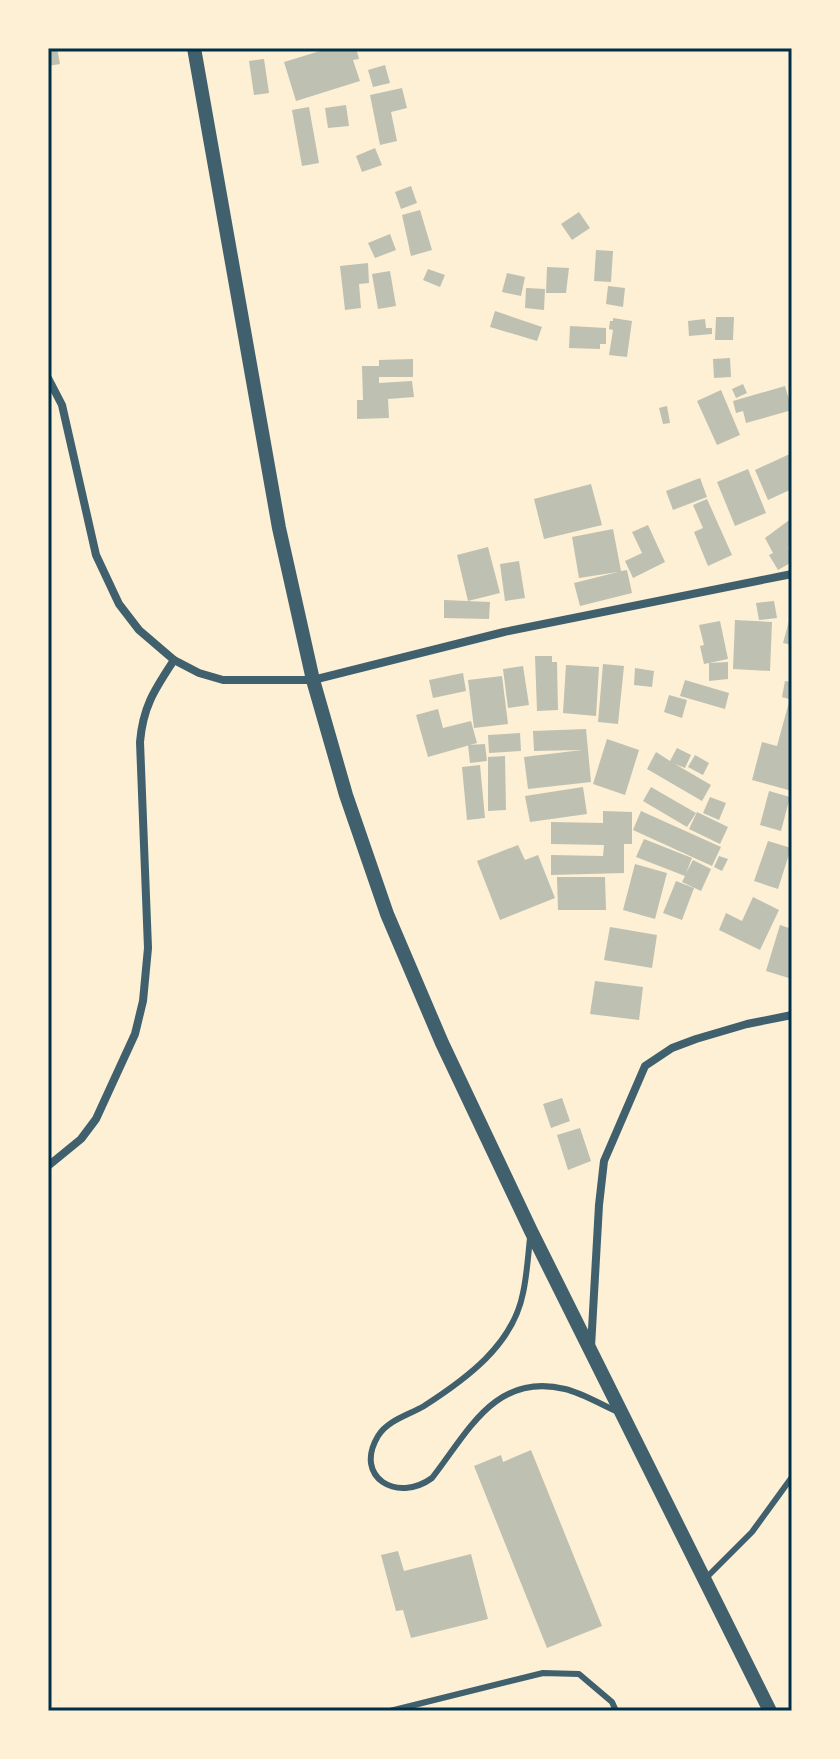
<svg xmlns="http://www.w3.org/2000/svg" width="840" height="1759" font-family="'Crimson Pro',serif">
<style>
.building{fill:#bec0b2}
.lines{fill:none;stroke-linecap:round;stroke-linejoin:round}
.service{stroke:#3f606c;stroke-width:6}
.minor{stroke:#3f606c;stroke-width:8}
.tertiary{stroke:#3f606c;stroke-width:14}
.neatline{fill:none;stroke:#003049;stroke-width:3}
</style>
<rect width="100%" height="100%" fill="#fdf0d5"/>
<!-- building -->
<g class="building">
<polygon points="48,48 57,48 60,64 48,66"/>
<polygon points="330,48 356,48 359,59 353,60 360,81 296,101 284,62"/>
<polygon points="264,59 269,93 254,95 249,61"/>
<polygon points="385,65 390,83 373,87 368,70"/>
<polygon points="402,88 407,108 391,112 397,141 380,145 370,95"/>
<polygon points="346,105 349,126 328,128 325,108"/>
<polygon points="309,107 319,163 302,166 292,110"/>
<polygon points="375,148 382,165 362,172 356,156"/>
<polygon points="411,186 417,203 401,209 395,192"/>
<polygon points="420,210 432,250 411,256 402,215"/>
<polygon points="579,212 590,228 572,240 561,224"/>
<polygon points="390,234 396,250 375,258 368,243"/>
<polygon points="596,250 613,251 611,282 594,281"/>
<polygon points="368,263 369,283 359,284 361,308 345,310 340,266"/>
<polygon points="547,267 569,268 566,293 546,293"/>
<polygon points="428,269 445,275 440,287 423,280"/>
<polygon points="390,271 396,306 378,309 372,274"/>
<polygon points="507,273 525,277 521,296 502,292"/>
<polygon points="608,286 625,288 623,307 606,304"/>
<polygon points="526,288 545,289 544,310 525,308"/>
<polygon points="495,311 542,327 537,341 490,327"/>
<polygon points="716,317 734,317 733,340 715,340"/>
<polygon points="613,318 632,321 627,357 609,355 613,330 609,329 610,321 613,321"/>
<polygon points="705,319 706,328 712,328 712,334 689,336 688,321"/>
<polygon points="570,326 606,328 606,344 600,344 600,349 569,348"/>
<polygon points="730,358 731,377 714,378 713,359"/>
<polygon points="413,359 413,377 379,377 379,383 412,381 414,397 388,399 389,418 357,419 357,400 363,400 362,366 379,366 379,360"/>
<polygon points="743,384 747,393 736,398 732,389"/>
<polygon points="785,386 792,410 746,423 743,411 736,413 733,401"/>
<polygon points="721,390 740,435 717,445 697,401"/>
<polygon points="667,406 670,423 663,424 659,408"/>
<polygon points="792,453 792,489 768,500 755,470"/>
<polygon points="748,469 766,513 735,526 717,482"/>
<polygon points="700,478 707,497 673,510 666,491"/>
<polygon points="591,484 602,525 544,539 534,499"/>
<polygon points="707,499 732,555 708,566 694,532 703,528 693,505"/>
<polygon points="792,518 792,551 787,546 792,554 792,562 778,570 769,555 773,553 765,538"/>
<polygon points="648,525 665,562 633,578 625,561 642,553 632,532"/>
<polygon points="613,529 621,571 627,570 632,593 580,606 574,583 618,572 579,578 572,537"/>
<polygon points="488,547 500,593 468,601 457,555"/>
<polygon points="519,561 525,598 505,601 500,564"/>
<polygon points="444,600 490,602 489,619 444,618"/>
<polygon points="774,601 777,618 759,620 756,603"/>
<polygon points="735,620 772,622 770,671 733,669"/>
<polygon points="720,621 728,659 709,663 728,662 728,679 709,681 709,663 704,664 700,646 704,645 699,625"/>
<polygon points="789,621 792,622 792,645 783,643"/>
<polygon points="535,656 552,656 552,662 557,662 558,710 537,711"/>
<polygon points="603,664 624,666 618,724 598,722"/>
<polygon points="566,665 599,667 596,716 563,713"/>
<polygon points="523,666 529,705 508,708 503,669"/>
<polygon points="635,668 654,671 652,687 634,685"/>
<polygon points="463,673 466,691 433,698 429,680"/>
<polygon points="502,676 508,724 474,728 468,680"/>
<polygon points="685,680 729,693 725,709 680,696"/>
<polygon points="785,681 792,682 792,700 782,697"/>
<polygon points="669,695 687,700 682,718 664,712"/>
<polygon points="789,702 792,702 792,791 752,780 762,742 777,746"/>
<polygon points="438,709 443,728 471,721 477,743 428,757 416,715"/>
<polygon points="586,729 591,782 528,789 524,757 582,750 534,751 533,731"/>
<polygon points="520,733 521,751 489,753 488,735"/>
<polygon points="607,739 639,750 625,795 593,784"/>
<polygon points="485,744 487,761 470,763 468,745"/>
<polygon points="677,748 691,755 685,768 675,764 711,785 702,801 647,769 656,752 670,761"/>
<polygon points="695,755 709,763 703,775 688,767"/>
<polygon points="505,756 506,810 488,811 488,757"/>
<polygon points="480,765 485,818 467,820 462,767"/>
<polygon points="583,787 587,814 530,822 525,796"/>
<polygon points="651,787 696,813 687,827 643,801"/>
<polygon points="769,791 790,797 781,831 760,825"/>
<polygon points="710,797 726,803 719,820 703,813"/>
<polygon points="603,811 632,812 632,844 624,844 624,873 551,875 551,855 603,856 604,845 551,844 551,822 603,823"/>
<polygon points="641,811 721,847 712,866 633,830"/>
<polygon points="697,812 728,827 720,844 689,829"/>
<polygon points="644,839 692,858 686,873 693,860 711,869 701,891 682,882 685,876 636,857"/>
<polygon points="768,841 791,848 778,889 754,881"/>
<polygon points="518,845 525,860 538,855 555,898 500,920 477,861"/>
<polygon points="719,856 728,859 722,871 714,867"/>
<polygon points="635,864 667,873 655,919 623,910"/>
<polygon points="557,877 605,877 606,910 558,910"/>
<polygon points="676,881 694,888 682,920 663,913"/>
<polygon points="753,897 779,910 760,950 719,930 726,913 742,921"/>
<polygon points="780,925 792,929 792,979 766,971"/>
<polygon points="610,927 657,935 652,968 604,960"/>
<polygon points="595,981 643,987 639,1020 590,1014"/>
<polygon points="562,1098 570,1121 551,1128 543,1104"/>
<polygon points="580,1128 591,1161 568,1170 557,1135"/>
<polygon points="531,1450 602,1626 547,1648 474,1466 501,1455 503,1462"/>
<polygon points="398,1551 404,1571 471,1554 488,1619 411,1638 403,1610 396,1611 381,1555"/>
</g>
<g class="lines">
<!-- service -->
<g class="service">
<path d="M530,1238C528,1256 527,1275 523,1293C513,1345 466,1379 424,1406C409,1415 388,1420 378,1436C353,1478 398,1503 432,1478C468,1432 495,1372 565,1389C582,1393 600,1404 616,1411"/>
<polyline points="706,1578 752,1532 792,1477"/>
<polyline points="390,1711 543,1673 579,1674 612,1702 616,1711"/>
</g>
<!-- minor -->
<g class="minor">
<polyline points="48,378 62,405 96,555 119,604 139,630 174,660 199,673 223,680 313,680 504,632 792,574"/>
<path d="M48,1166L81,1139L96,1119L135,1034L143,1001L148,948L140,742C143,706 155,689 174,660"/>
<polyline points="591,1347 599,1205 604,1161 645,1066 672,1048 696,1039 747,1024 792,1015"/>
</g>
<!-- tertiary -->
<polyline class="tertiary" points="194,48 279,528 313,680 346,795 387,914 442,1043 531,1231 770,1711"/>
</g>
<!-- border -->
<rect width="840" height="1759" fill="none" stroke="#fdf0d5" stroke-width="100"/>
<rect x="50" y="50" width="740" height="1659" class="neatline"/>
</svg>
